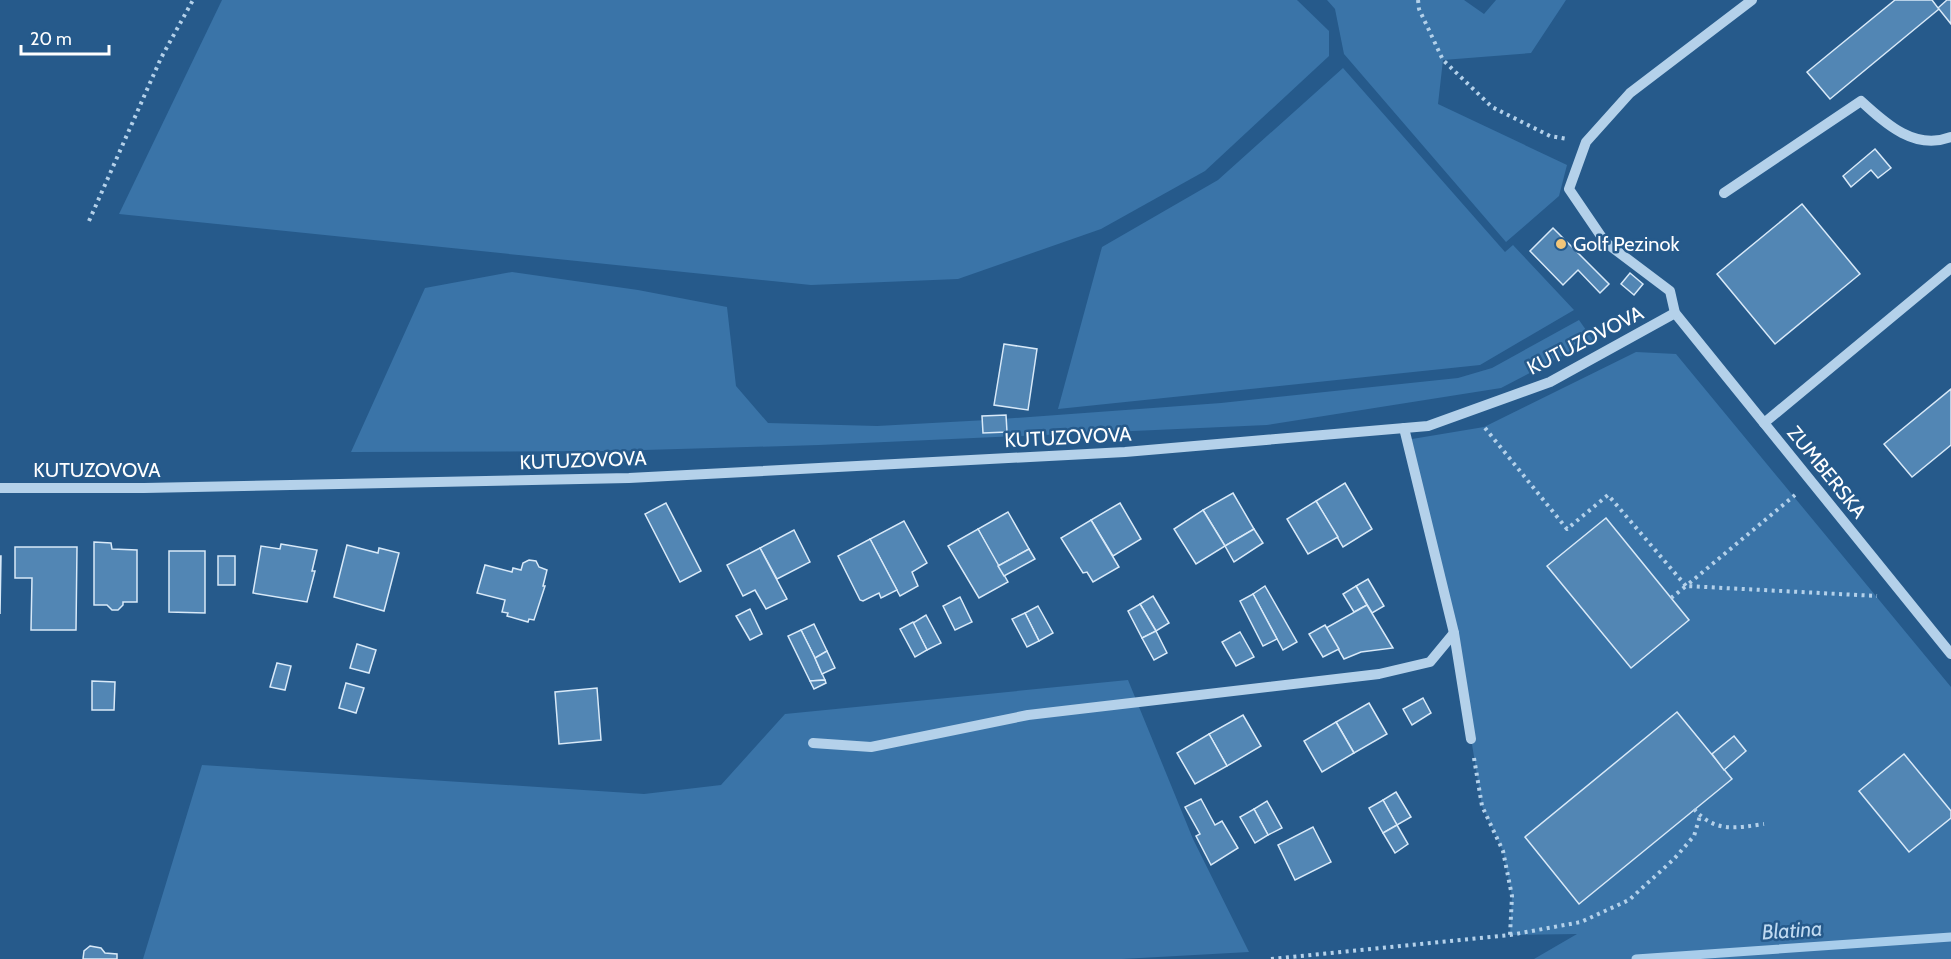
<svg xmlns="http://www.w3.org/2000/svg" width="1951" height="959" font-family="Cabin,sans-serif">
<style>
.green{fill:#3a74a8}
.lines{fill:none;stroke-linecap:round;stroke-linejoin:round}
.stream{stroke:#a8cdeb;stroke-width:9}
.building{fill:#5286b4;stroke:#d8e9f8;stroke-width:1.5}
.path{stroke:#b4d1ea;stroke-width:4;stroke-dasharray:3 4.5;stroke-linecap:butt}
.minor{stroke:#b4d1ea;stroke-width:10}
.poi-dot{fill:#f3c679;stroke:#265a8b;stroke-width:2}
.labels{text-anchor:middle;dominant-baseline:central;stroke-width:5;stroke-linejoin:round;paint-order:stroke}
.poi-label{font-size:20px;fill:#fff;stroke:#265a8b;text-anchor:start}
.street-label{font-size:20px;fill:#fff;stroke:#265a8b}
.water-label{font-size:21px;font-style:italic;fill:#c0daf1;stroke:#265a8b}
</style>
<rect width="100%" height="100%" fill="#265a8b"/>
<!-- green -->
<g class="green">
<polygon points="222,0 1297,0 1329,31 1329,56 1205,171 1101,229 958,279 811,285 119,214"/>
<polygon points="1327,0 1464,0 1484,14 1496,0 1566,0 1531,53 1443,60 1438,104 1567,165 1559,196 1506,242 1344,54 1335,9"/>
<polygon points="1343,68 1505,252 1513,245 1574,310 1480,365 1058,409 1102,247 1218,180"/>
<polygon points="512,272 638,290 727,307 736,386 768,423 877,426 987,420 1221,403 1458,378 1492,368 1579,320 1593,340 1501,388 1267,425 819,445 610,451 351,452 425,288"/>
<polygon points="1636,352 1676,354 1951,687 1951,959 1534,959 1577,934 1510,935 1512,896 1503,851 1482,806 1454,633 1406,440 1484,427"/>
<polygon points="1128,680 1193,839 1249,952 1122,959 143,959 202,765 644,794 721,785 785,714"/>
</g>
<g class="lines">
<!-- stream -->
<polyline class="stream" points="1636,959 1951,937"/>
</g>
<!-- building -->
<g class="building">
<polygon points="1895,0 1932,0 1938,8 1947,0 1951,0 1951,24 1939,9 1830,99 1807,72"/>
<polygon points="1875,149 1891,168 1878,178 1871,170 1851,187 1843,176"/>
<polygon points="1802,204 1860,274 1775,344 1717,274"/>
<polygon points="1553,228 1609,284 1600,293 1578,270 1563,285 1530,251"/>
<polygon points="1630,273 1643,284 1634,295 1621,284"/>
<polygon points="1004,344 1037,349 1028,410 994,405"/>
<polygon points="1951,389 1951,445 1912,477 1884,444"/>
<polygon points="1006,415 1007,432 983,433 982,416"/>
<polygon points="1345,483 1372,529 1343,547 1316,501"/>
<polygon points="1233,493 1254,529 1225,546 1203,510"/>
<polygon points="1316,501 1338,537 1308,554 1287,519"/>
<polygon points="666,503 701,571 680,582 645,514"/>
<polygon points="1120,503 1141,539 1113,556 1091,520"/>
<polygon points="1203,510 1225,546 1196,564 1174,529"/>
<polygon points="1008,512 1029,549 998,566 978,529"/>
<polygon points="1606,518 1689,620 1631,668 1547,566"/>
<polygon points="1091,520 1119,567 1093,582 1087,572 1083,573 1061,538"/>
<polygon points="904,521 927,563 912,572 918,586 900,596 870,539"/>
<polygon points="978,529 1008,582 979,598 948,546"/>
<polygon points="1254,529 1263,543 1234,562 1225,546"/>
<polygon points="794,530 810,562 777,579 760,548"/>
<polygon points="870,539 897,590 881,598 879,593 863,601 860,600 838,556"/>
<polygon points="94,542 111,543 112,549 137,550 137,602 123,602 123,605 118,610 112,610 107,605 94,605"/>
<polygon points="281,544 317,550 312,571 315,571 307,602 253,593 261,546 280,549"/>
<polygon points="347,545 378,553 379,548 399,553 384,611 334,597"/>
<polygon points="15,547 77,547 76,630 31,630 32,578 15,578"/>
<polygon points="760,548 787,599 766,609 755,590 743,596 727,565"/>
<polygon points="1029,549 1035,559 1004,576 998,566"/>
<polygon points="169,551 205,551 205,613 169,612"/>
<polygon points="0,556 1,556 0,614"/>
<rect x="218" y="556" width="17" height="29"/>
<polygon points="529,560 536,561 539,567 547,570 543,586 545,586 534,620 529,619 528,622 507,616 508,613 502,612 505,600 477,593 485,565 512,572 513,568 521,570 523,563"/>
<polygon points="1368,579 1384,606 1372,613 1356,586"/>
<polygon points="1265,586 1297,642 1283,650 1253,594"/>
<polygon points="1356,586 1367,605 1354,612 1343,594"/>
<polygon points="1253,594 1277,639 1263,646 1240,601"/>
<polygon points="1153,596 1169,623 1156,631 1140,604"/>
<polygon points="960,597 972,622 955,630 943,606"/>
<polygon points="1140,604 1156,631 1142,638 1128,611"/>
<polygon points="1367,605 1393,648 1361,652 1344,659 1326,628"/>
<polygon points="1038,606 1053,633 1039,641 1025,613"/>
<polygon points="750,609 762,634 750,640 736,616"/>
<polygon points="1025,613 1039,641 1027,647 1012,619"/>
<polygon points="926,615 941,643 927,650 913,623"/>
<polygon points="913,622 927,650 915,657 900,629"/>
<polygon points="814,624 827,651 815,658 801,630"/>
<polygon points="1325,625 1339,649 1323,657 1309,634"/>
<polygon points="801,630 815,658 825,680 810,681 788,636"/>
<polygon points="1156,631 1167,653 1154,660 1142,638"/>
<polygon points="1240,632 1254,657 1236,666 1222,642"/>
<polygon points="357,644 376,650 369,673 350,668"/>
<polygon points="827,651 835,668 822,674 815,658"/>
<polygon points="277,663 291,666 285,690 270,687"/>
<polygon points="825,680 826,683 814,689 810,681"/>
<polygon points="92,681 115,682 114,710 92,710"/>
<polygon points="346,683 364,688 356,713 339,708"/>
<polygon points="597,688 601,740 559,744 555,692"/>
<polygon points="1423,698 1431,713 1412,725 1403,709"/>
<polygon points="1369,703 1387,734 1354,753 1336,722"/>
<polygon points="1677,712 1732,779 1579,904 1525,837"/>
<polygon points="1243,715 1261,746 1227,766 1209,734"/>
<polygon points="1336,722 1354,753 1322,772 1304,741"/>
<polygon points="1209,734 1227,766 1195,784 1177,753"/>
<polygon points="1734,736 1746,751 1724,770 1712,754"/>
<polygon points="1904,754 1951,811 1951,818 1909,852 1859,791"/>
<polygon points="1396,792 1411,817 1397,825 1383,800"/>
<polygon points="1201,799 1215,825 1222,821 1238,848 1211,865 1196,836 1200,834 1185,807"/>
<polygon points="1383,800 1397,825 1383,833 1369,808"/>
<polygon points="1267,801 1282,828 1268,835 1254,809"/>
<polygon points="1254,809 1268,835 1255,843 1240,817"/>
<polygon points="1397,825 1408,844 1395,853 1383,833"/>
<polygon points="1313,827 1331,862 1295,880 1278,845"/>
<polygon points="90,946 101,948 105,953 117,954 117,959 83,959 84,951"/>
</g>
<g class="lines">
<!-- path -->
<g class="path">
<polyline points="1418,0 1419,9 1443,60 1492,107 1550,136 1567,139"/>
<polyline points="89,221 161,58 193,0"/>
<polyline points="1485,428 1567,529 1608,495 1686,586 1795,495"/>
<polyline points="1671,598 1686,586 1877,596"/>
<polyline points="1474,758 1482,806 1503,851 1512,896 1510,935"/>
<path d="M1694,809C1715,833 1736,828 1764,824"/>
<polyline points="1271,959 1510,935 1581,922 1629,900 1674,859 1694,836 1700,816"/>
</g>
<!-- minor -->
<g class="minor">
<polyline points="1752,0 1630,93 1586,142 1569,189 1605,242 1670,291 1675,313 1951,654"/>
<path d="M1724,193L1861,101C1886,124 1915,151 1951,137"/>
<polyline points="1764,423 1951,268"/>
<polyline points="1404,428 1454,633 1471,739"/>
<polyline points="0,488 144,488 629,478 1125,452 1428,426 1550,382 1675,313"/>
<polyline points="813,743 871,747 1028,715 1379,674 1430,662 1454,633"/>
</g>
</g>
<!-- markers -->
<circle class="poi-dot" cx="1561" cy="244" r="6"/>
<g class="labels">
<!-- poi labels -->
<g class="poi-label">
<text x="1573" y="244">Golf Pezinok</text>
</g>
<!-- street labels -->
<g class="street-label">
<text transform="translate(1585 340) rotate(-27)">KUTUZOVOVA</text>
<text transform="translate(1068 437) rotate(-3)">KUTUZOVOVA</text>
<text transform="translate(583 460) rotate(-2)">KUTUZOVOVA</text>
<text x="97" y="470">KUTUZOVOVA</text>
<text transform="translate(1827 472) rotate(51)">ZUMBERSKA</text>
</g>
<!-- water labels -->
<g class="water-label">
<text transform="translate(1792 930) rotate(-4)">Blatina</text>
</g>
</g>
<!-- scale -->
<path d="M21 45v9h88v-9" fill="none" stroke="#ffffff" stroke-width="3"/>
<text x="30" y="45" font-size="18" fill="#ffffff" stroke="#265a8b" stroke-width="4.5" paint-order="stroke">20 m</text>
</svg>
